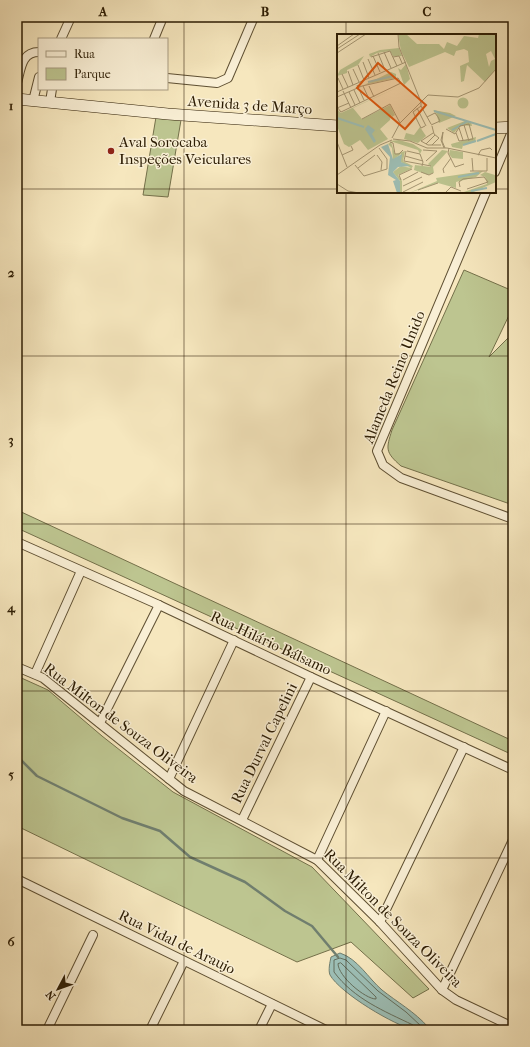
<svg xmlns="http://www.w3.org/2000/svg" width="530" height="1047" font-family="'IM FELL French Canon',serif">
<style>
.green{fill:#bdc590;stroke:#74704a}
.water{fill:#9dbfb6;stroke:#707e6e}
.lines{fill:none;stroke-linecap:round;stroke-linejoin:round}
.shore{stroke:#646e5c;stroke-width:1}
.stream{stroke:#707e6e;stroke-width:2.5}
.minor-casing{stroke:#5e4f32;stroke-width:10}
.secondary-casing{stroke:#2c1c03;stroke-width:12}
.minor{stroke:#f9efd5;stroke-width:8}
.secondary{stroke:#f9efd5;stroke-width:11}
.grid{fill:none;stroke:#2c1c03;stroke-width:1;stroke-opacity:0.55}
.poi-dot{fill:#8f2418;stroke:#f9efd5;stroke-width:1.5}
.labels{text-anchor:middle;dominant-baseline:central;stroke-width:3;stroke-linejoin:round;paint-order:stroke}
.street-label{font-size:15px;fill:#2c1c03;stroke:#f9efd5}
.poi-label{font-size:15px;fill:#2c1c03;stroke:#f9efd5;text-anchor:start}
.inset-river{fill:none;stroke:#9dbfb6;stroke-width:2}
.inset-road{fill:none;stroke:#a59673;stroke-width:1}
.view{fill:#df560c;fill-opacity:0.15;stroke:#df560c;stroke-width:2}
.inset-edge{fill:none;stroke:#2c1c03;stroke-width:2}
.neatline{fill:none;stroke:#2c1c03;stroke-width:1.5}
.grid-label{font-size:13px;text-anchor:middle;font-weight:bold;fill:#2c1c03}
</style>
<rect width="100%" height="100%" fill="#f6e7be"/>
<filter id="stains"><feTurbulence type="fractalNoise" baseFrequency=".005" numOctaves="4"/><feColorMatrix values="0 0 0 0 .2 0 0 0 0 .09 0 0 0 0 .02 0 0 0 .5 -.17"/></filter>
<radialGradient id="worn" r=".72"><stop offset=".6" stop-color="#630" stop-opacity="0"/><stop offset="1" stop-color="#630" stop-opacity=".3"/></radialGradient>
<!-- green -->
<g class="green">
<polygon points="156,117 181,120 168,197 143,195"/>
<path d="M464,270L513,291V307L489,357L513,333V505L401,466C385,452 386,449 392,430Z"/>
<polygon points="17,510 513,741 513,755 17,528"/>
<polygon points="17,676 48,690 102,736 173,792 312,867 429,989 413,998 351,942 297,962 17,826"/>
</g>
<!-- water -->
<path class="water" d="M340,953C358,959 368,978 382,990C397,1002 415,1012 428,1027L427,1030C423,1030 418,1031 415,1030C395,1026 340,993 330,975C328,970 330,962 331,957Z"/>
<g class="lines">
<!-- shore -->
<g class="shore">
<path d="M341,963L376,997V999C365,999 338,976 338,964Z"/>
<path d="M415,1030L413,1025C384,1011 354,999 334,972V960L340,958L346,960L378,991L406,1012L421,1026L423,1030"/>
</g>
<!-- stream -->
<polyline class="stream" points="17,756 37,776 122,818 160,831 190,857 245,882 285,911 312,926 338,957"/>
<defs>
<g id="minor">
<polyline points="61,39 71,17"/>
<polyline points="154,39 163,17"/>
<polyline points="167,78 217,83 228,78 254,17"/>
<path d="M17,83C21,69 21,52 39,52"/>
<polyline points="33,101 39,77"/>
<polyline points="50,102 52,89"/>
<polyline points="495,172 513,129"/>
<polyline points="486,192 377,451 383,465 401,478 513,519"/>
<polyline points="17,542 159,605 311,677 513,770"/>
<polyline points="17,667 43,678 184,791 317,860 380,922 442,990 456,1000 513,1027"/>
<polyline points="35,674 81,571"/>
<polyline points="100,723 159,605"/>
<polyline points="169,779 234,640"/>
<polyline points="242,820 311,677"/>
<polyline points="317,860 386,711"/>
<polyline points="17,879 326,1030"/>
<polyline points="380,922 464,747"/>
<polyline points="442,990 513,840"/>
<polyline points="47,1030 93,935"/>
<polyline points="150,1030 184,961"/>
<polyline points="259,1030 272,1004"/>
</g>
<g id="secondary">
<polyline points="17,99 168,114 338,126"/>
<polyline points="495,128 513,127"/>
</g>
</defs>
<!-- minor casing -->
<use href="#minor" class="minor-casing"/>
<!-- secondary casing -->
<use href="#secondary" class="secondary-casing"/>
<!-- minor -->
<use href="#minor" class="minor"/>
<!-- secondary -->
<use href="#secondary" class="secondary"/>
</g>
<!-- grid -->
<path class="grid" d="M184,17V1030M346,17V35M17,189H338M495,189H513M346,192V1030M17,356H513M17,524H513M17,691H513M17,858H513"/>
<!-- markers -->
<circle class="poi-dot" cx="111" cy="151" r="4"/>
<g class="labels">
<!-- street labels -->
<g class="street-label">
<text transform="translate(250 105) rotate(4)">Avenida 3 de Março</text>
<text transform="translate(394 377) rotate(-68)">Alameda Reino Unido</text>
<text transform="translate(271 643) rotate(25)">Rua Hilário Bálsamo</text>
<text transform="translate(121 723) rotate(37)">Rua Milton de Souza Oliveira</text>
<text transform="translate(264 743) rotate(-64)">Rua Durval Capelini</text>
<text transform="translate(393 918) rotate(45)">Rua Milton de Souza Oliveira</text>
<text transform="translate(177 942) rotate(26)">Rua Vidal de Araujo</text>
</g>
<!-- poi labels -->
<g class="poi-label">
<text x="119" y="142">Aval Sorocaba<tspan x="119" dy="17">Inspeções Veiculares</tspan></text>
</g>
</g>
<!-- overview -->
<g transform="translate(337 34)">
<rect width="159" height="159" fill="#f6e7be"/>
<path d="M61,0H69L80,10H102L107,15L110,8L120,12L127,2L141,4L142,0H159V35L148,48L130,31L127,47L124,48L123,32L132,28L131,17L127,15L119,17L117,22L108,18L72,33L64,17ZM154,17L158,25L154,27L152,33L149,20ZM62,14L65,22H56L53,17L40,19L33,23L32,20L43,16ZM27,22L21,31L10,36V39L0,42L3,36ZM69,30L73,45L67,51L61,34L64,36ZM54,38L59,40V44L27,51ZM66,51L16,74L25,85L53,71L58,81L55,83L54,81L53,86L43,95L51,105L31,116L23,106L12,113L7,110L0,92V75L4,79ZM120.5 69a5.5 5.5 0 1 1 11 0a5.5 5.5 0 1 1-11 0ZM96,76L113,79L119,82L102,89L99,79ZM128,87L134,88L135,92L124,91L117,99L110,94ZM83,93L89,102L81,109L67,105L69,99L77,101ZM139,103L138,108L126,111L125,115L115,113L114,110ZM62,106L76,110L85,116L83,120L81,116L53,107ZM54,108L58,120L68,117L66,127L76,132L74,135L61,141L65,147V159H63V147L56,138L64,132L74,134L64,128V120L56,126L55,114L51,110ZM105,116L111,117L96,133L97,139L91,141L77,136L78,131L94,133L91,130ZM113,116L126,118V125L115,124L112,120ZM146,137L139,143L119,148V154L101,149L72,159L100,147L99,144ZM148,138L158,141L159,148L134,159H124L150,150L148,143L143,141Z" fill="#bdc590" fill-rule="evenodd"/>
<path d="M31,91L38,96L35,100L39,107L37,109L28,95ZM51,110L56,125L65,120L64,128L74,132L61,133L56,138L63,147V159H60L56,147L59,146L51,141L53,123L44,113Z" fill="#9dbfb6"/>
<path class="inset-river" d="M31,48L56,42M97,77L159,96M0,84L27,93M115,96L131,87M140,107L159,100M126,111L139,107M121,143L142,139M134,157L150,154"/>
<path class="inset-road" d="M0,12L17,0M0,15L23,0M47,18L54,34M0,19L29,0M41,19L48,36M36,22L43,38M34,23L53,17L60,32M56,23L62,22L65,29M31,25L38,41M26,28L32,44M21,31L27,46M16,35L22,48M11,37L16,51M5,40L11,53M1,44L6,55M20,51L27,66M26,52L32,65M32,52L37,63M17,56L23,69M6,57L14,74M0,58L69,28M12,58L18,71M0,63L25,52L61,44L64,49L4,78L0,73M84,72V68L91,61L121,63L142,54L159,35M84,72L76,78L84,94L88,92M84,72L94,90M0,74L12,69M80,74L89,92M90,83L98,79L101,83L103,87L94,91M25,85L53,70L63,89M127,91L132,107M95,92L97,100L102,104L95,111M122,94L126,106M109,95L118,100L123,92L132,90L136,105L122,107L119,99M55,104L63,89L84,68L62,13L61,0M56,105L73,107L90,114H110L159,124M84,107L91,111H104M84,107L96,99M0,108L10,133M53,108L56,109L58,120H62L66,116M89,110L98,101M107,114L104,106L106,98L105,107L108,114M112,114L111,119L118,133L127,130M86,116L100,117M69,117L67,127L94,132M70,117L83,120L86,128L85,132M143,120L141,121L144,116L153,114L155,116M5,121L16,116L14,112M40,121L45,128L44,136M68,122L86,127M135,124L136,137M89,127L100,117M18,131L27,142L50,135V125L42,114M21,134L38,121M133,137H150V124M84,138L92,141L96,139M107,139L106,135L114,124M0,141L43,111L55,106M64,146L62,141L75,135M66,146L81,138M0,150L11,157L22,159M66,152L85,143M123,153L122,148L126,145L147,143L151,148L130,155M81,156L101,149M66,158L86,148M108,159L114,153L124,157"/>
<path class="view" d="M41,29L89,71L68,95L20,54Z"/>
<rect width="159" height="159" class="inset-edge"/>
</g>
<!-- margin -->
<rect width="530" height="1047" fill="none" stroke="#f6e7be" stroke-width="44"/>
<!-- legend -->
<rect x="38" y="38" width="130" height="52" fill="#f9efd5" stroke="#a79b81"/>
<rect x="46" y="51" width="20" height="6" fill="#f9efd5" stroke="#a79b81"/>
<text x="74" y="58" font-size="12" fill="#2c1c03">Rua</text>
<rect x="46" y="68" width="20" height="12" fill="#bdc590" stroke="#a79b81"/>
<text x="74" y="78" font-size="12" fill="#2c1c03">Parque</text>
<!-- north arrow -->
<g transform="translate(58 989) rotate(229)" stroke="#f9efd5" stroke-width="3" paint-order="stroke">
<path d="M0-3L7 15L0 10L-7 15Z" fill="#2c1c03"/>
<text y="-6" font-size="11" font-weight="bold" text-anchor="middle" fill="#2c1c03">N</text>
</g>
<rect x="22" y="22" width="486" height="1003" class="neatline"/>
<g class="grid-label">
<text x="103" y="16">A</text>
<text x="265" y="16">B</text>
<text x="427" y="16">C</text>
<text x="11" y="110">1</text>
<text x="11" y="277">2</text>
<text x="11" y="444">3</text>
<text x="11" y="612">4</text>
<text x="11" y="779">5</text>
<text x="11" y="946">6</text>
</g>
<rect width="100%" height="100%" filter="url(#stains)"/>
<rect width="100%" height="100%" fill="url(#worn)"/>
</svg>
